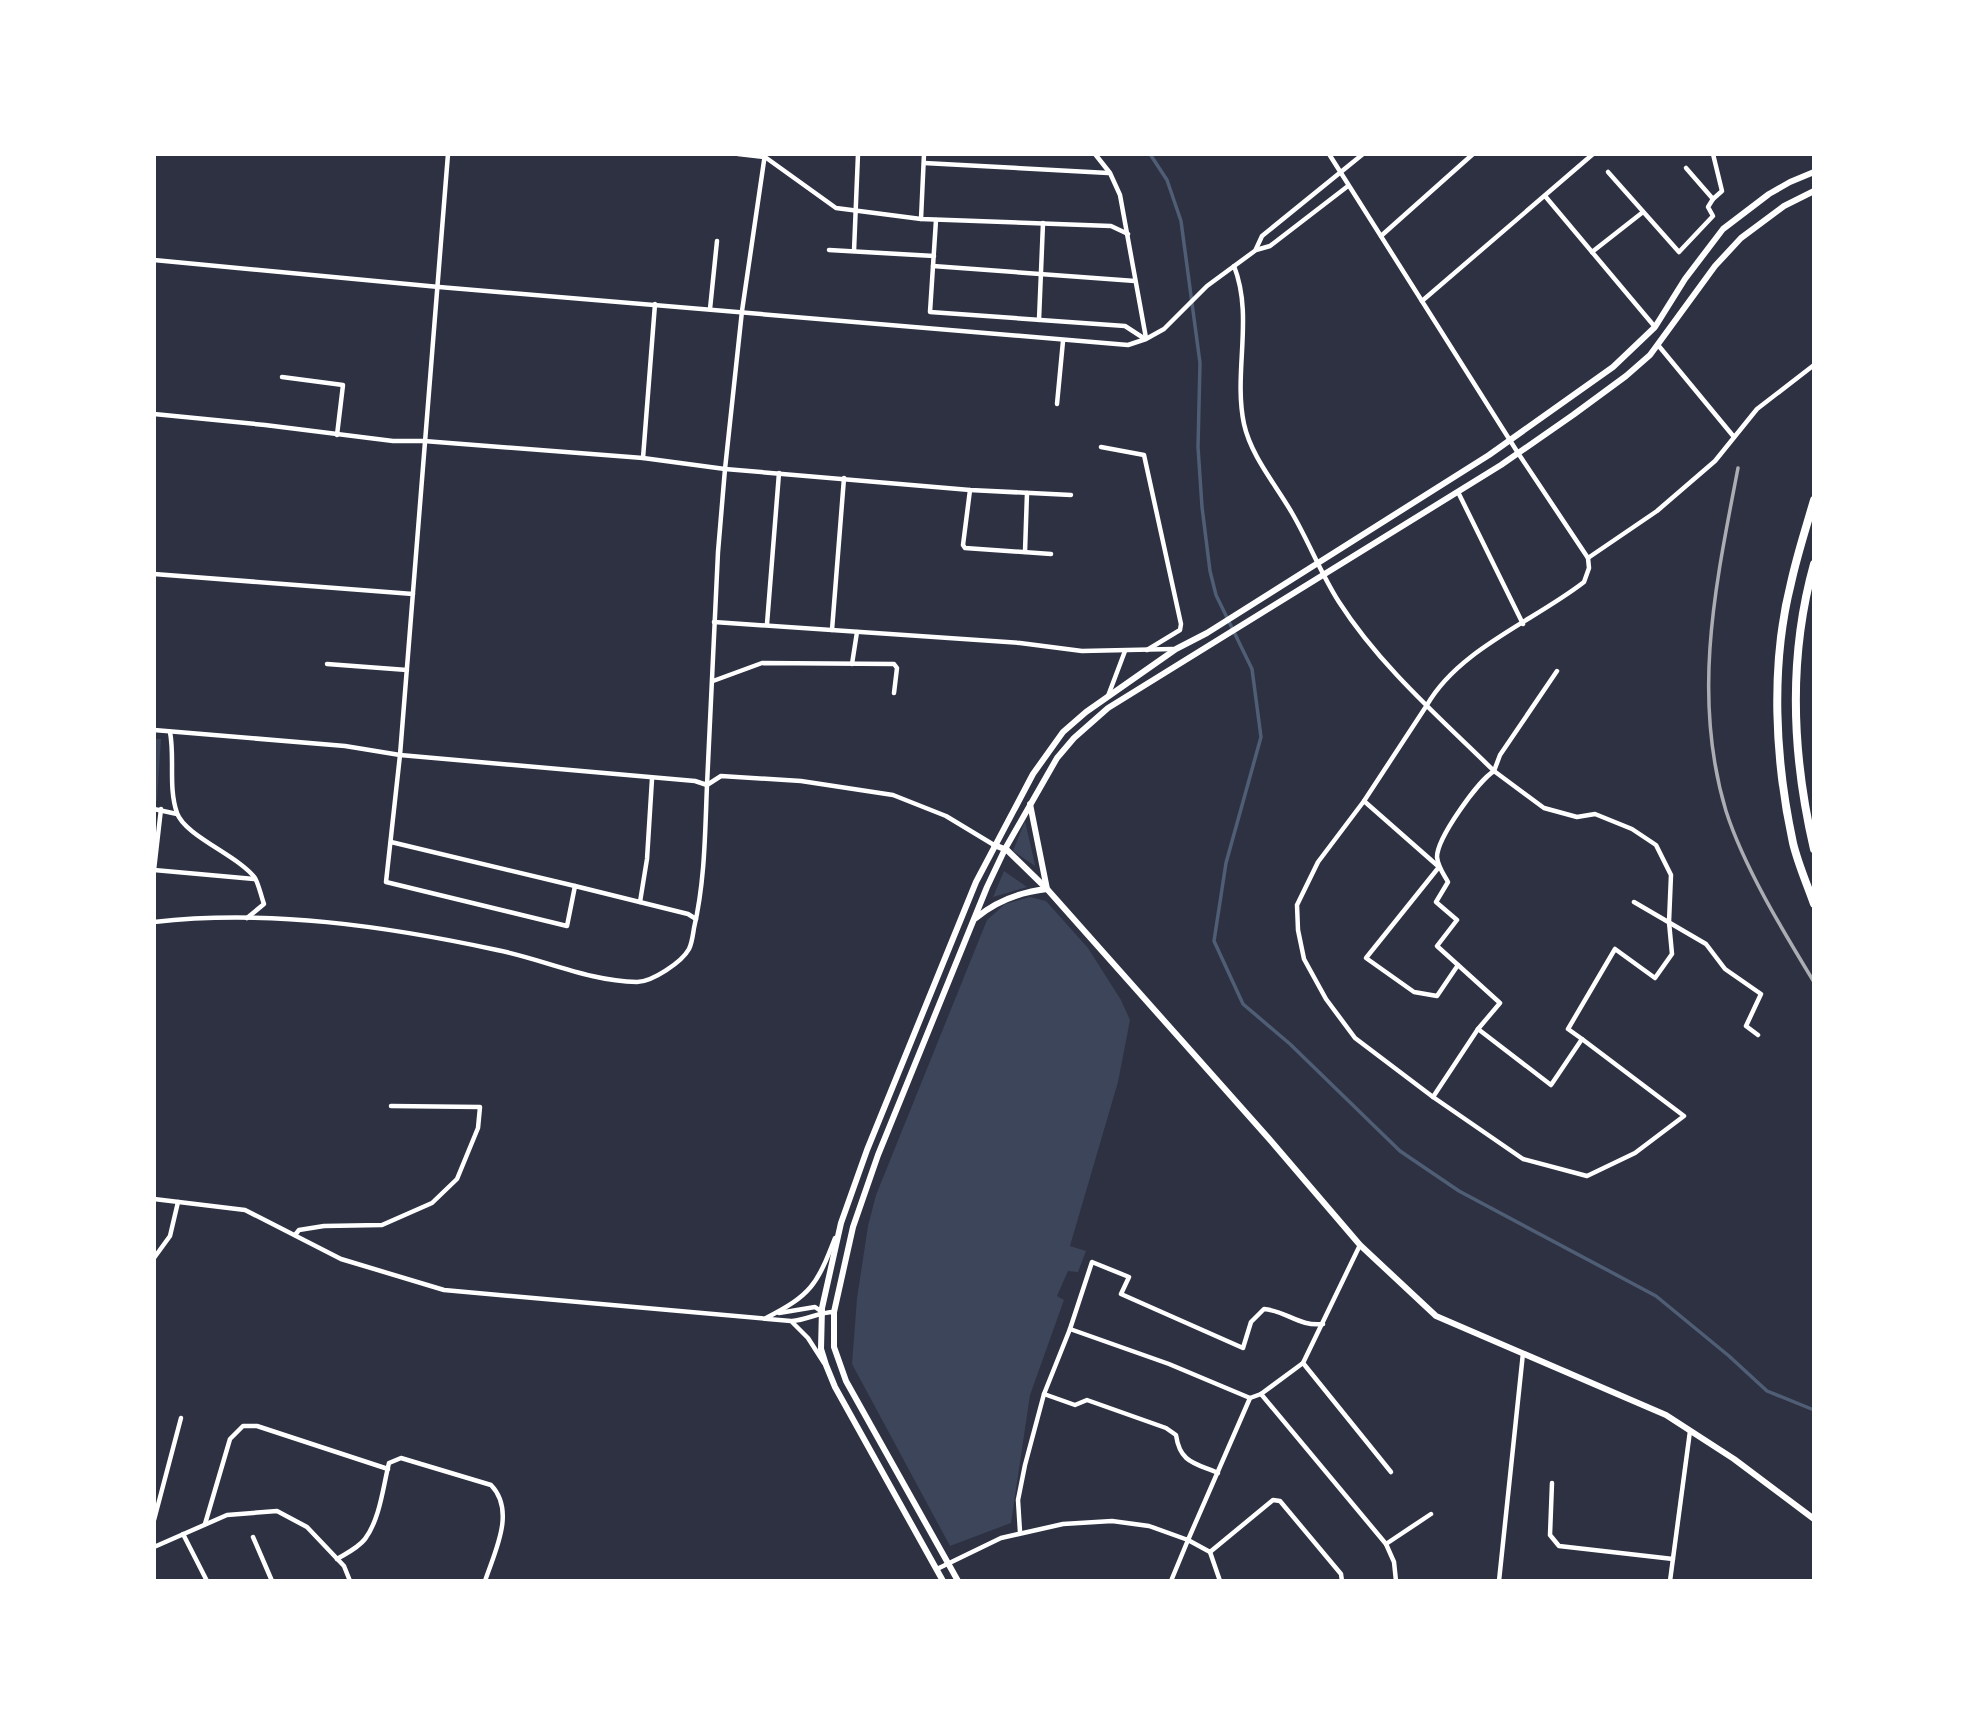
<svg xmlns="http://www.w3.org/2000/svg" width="1968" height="1735" font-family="Manrope,sans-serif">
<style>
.green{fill:#3c4559}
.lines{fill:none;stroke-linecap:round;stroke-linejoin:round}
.stream{stroke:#4f5d75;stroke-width:3.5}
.minor{stroke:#fff;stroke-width:4.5}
.secondary{stroke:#fff;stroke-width:6}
.trunk{stroke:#fff;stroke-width:8}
.rail{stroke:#abadb3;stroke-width:3.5}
</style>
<rect width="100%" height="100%" fill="#2d3142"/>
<!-- green -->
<g class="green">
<polygon points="154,739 161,739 157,801 154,801"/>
<polygon points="1025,821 1035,865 1035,866 1013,851"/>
<polygon points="1004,871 1027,887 993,897"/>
<polygon points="1030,897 1046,901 1088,948 1121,1000 1130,1020 1118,1082 1070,1246 1086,1251 1078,1272 1068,1271 1057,1296 1064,1300 1030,1395 1011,1523 950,1546 852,1364 857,1298 868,1226 876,1195 987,920 1005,904"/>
</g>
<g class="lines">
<!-- stream -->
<polyline class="stream" points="1150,154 1167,180 1181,221 1200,363 1198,447 1202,507 1210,571 1216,595 1252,669 1261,737 1226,863 1214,941 1243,1004 1290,1044 1400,1151 1459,1191 1656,1296 1729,1356 1767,1391 1814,1410"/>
<!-- minor -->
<g class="minor">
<polyline points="448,154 400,755 386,882 567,926 575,886 688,914 696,919"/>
<polyline points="738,154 765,157 836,208 921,219 1111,226 1128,234"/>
<polyline points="1095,154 1110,173 1120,195 1146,338"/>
<polyline points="1713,154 1722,191 1713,199"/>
<polyline points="924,163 1108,173"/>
<polyline points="1608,172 1679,252 1713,216 1708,207 1713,199 1686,168"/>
<polyline points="1545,196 1655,327"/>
<polyline points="921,219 924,154"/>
<polyline points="936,220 930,312 1125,326 1145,339"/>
<polyline points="1381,236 1473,154"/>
<polyline points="1256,249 1262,236 1363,154"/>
<polyline points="829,250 934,256"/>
<polyline points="854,251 858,154"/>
<polyline points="1592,252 1643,212"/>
<polyline points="154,260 439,287 1128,345 1146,339 1164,329 1207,286 1256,250 1270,246 1348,186"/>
<polyline points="933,266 1135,281"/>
<path d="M1234,266C1254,317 1233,372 1244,424C1251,456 1276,485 1292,513C1309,542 1321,574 1339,602C1380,666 1440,718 1494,771C1478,781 1437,838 1437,857C1438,867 1443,873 1448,882L1436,902L1457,920L1437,946L1500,1003L1478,1029L1551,1085L1582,1039L1684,1116L1635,1153L1587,1176L1523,1159L1433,1097L1355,1038L1326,999L1304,959L1298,930L1297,905L1318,862L1364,801L1427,705C1459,649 1534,621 1584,582L1589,568L1588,558L1518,453L1329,154"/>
<polyline points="1422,301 1593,154"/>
<polyline points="710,309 717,241"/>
<polyline points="1039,320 1043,223"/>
<polyline points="1658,345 1734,437"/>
<polyline points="282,377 343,385 337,435"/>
<polyline points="1057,404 1063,341"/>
<polyline points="154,414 265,425 393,441 424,441 643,458 725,469 970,490 1071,495"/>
<polyline points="1101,447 1144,455 1181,624 1180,630 1147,650"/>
<polyline points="643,458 655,304"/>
<polyline points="970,490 963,545 965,548 1051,554"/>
<polyline points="1458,492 1523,624"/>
<polyline points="1025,552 1027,493"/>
<polyline points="1588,558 1657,511 1715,461 1757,409 1814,365"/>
<polyline points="154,574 413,594"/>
<polyline points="714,622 1020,643 1082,651 1173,649"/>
<polyline points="767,624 779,473"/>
<polyline points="832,630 844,478"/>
<polyline points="327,664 407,670"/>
<polyline points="852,664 857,632"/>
<polyline points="1557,671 1500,755 1494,771 1544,808 1577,817 1595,814 1632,829 1656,845 1671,875 1669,922 1672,954 1655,978 1615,949 1568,1029 1582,1039"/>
<polyline points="713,681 762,663 894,664 897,668 894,693"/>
<polyline points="1108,696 1125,651"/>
<polyline points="154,730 345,746 400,755 695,781 707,785 718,552 725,469 742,311 765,154"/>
<path d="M170,732C175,758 168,787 177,813C185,836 239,856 255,878C259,885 261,896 264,904L247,918"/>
<polyline points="1364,801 1439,867 1366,958 1414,992 1437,996 1458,965"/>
<polyline points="154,809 177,814"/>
<polyline points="391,842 575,886"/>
<polyline points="154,870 254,879"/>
<polyline points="154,870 161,809"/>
<polyline points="640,902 647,859 652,779"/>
<polyline points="1634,902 1706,944 1725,969 1761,994 1746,1026 1758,1035"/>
<path d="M154,922C268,909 386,926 497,950C543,959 588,981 637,982C652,982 682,962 689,949C692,943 693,934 694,928C705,881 705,833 707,785L721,776L801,781L893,795L946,816L994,845"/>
<polyline points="1433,1097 1478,1029"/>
<polyline points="154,1199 245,1210 341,1259 444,1290 791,1321 808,1338 824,1363"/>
<polyline points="295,1235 299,1230 324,1226 382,1225 432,1203 457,1179 478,1128 480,1107 391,1106"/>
<polyline points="154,1258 170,1236 178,1202"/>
<polyline points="779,1313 815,1307 822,1312"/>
<path d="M766,1318C811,1295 817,1285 835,1238"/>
<path d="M792,1321C807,1320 819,1312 834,1312"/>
<path d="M1070,1329L1092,1262L1129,1277L1121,1294L1243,1348L1251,1322L1264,1309C1287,1311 1299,1327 1323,1324"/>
<polyline points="1303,1363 1391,1472"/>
<path d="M1044,1394L1075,1405L1087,1400L1166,1428L1176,1435C1180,1463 1195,1463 1218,1473"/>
<polyline points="1261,1394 1386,1544 1431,1514"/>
<polyline points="1552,1483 1550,1535 1559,1546 1673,1559"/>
<polyline points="154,1520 181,1418"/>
<polyline points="205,1524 230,1439 243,1426 257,1426 388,1469"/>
<polyline points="1020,1532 1018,1500 1025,1465 1044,1394 1070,1329 1169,1364 1250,1398"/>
<polyline points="183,1534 207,1581"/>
<polyline points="253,1537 272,1581"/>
<polyline points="1386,1544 1394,1562 1396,1581"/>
<polyline points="154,1547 227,1515 277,1511 307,1527 344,1566 350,1581"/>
<polyline points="1210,1552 1220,1581"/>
<path d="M337,1559C347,1553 358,1548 365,1539C380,1519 383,1487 389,1463L401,1458L491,1485C516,1511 495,1551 485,1581"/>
<polyline points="937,1569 1001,1538 1063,1524 1112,1521 1149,1526 1188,1540 1250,1398 1261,1394 1303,1363 1360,1245"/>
<polyline points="1171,1581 1188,1540 1210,1552 1273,1500 1280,1501 1341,1574 1342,1581"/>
<polyline points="1499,1581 1523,1353"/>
<polyline points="1670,1581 1690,1431"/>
</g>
<!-- secondary -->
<g class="secondary">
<polyline points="994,845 1007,850 1047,889 1271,1141 1360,1245 1436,1316 1666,1415 1734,1459 1814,1519"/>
<path d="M976,918C996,901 1021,892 1047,889L1030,804"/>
<polyline points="943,1581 835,1387 826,1365 821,1349 822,1308 841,1223 867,1150 976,882 1033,774 1063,732 1086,712 1176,649 1207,633 1489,455 1613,367 1655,327 1685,279 1723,229 1769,194 1790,182 1814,172"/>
<polyline points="958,1581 846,1381 834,1347 834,1312 853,1227 878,1155 987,887 1005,849 1057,758 1074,738 1108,708 1501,465 1573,415 1626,376 1650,355 1715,266 1741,238 1784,206 1814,191"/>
</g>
<!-- trunk -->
<g class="trunk">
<path d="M1814,500C1806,528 1797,555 1791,583C1770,666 1775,760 1793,843C1798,864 1807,884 1814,904"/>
<path d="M1814,564C1788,657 1792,755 1814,849"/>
</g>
<!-- rail -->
<path class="rail" d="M1738,468C1716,583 1691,695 1726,811C1744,867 1783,931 1814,982"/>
</g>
<!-- border -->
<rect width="1968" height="1735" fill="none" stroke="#ffffff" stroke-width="312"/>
</svg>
